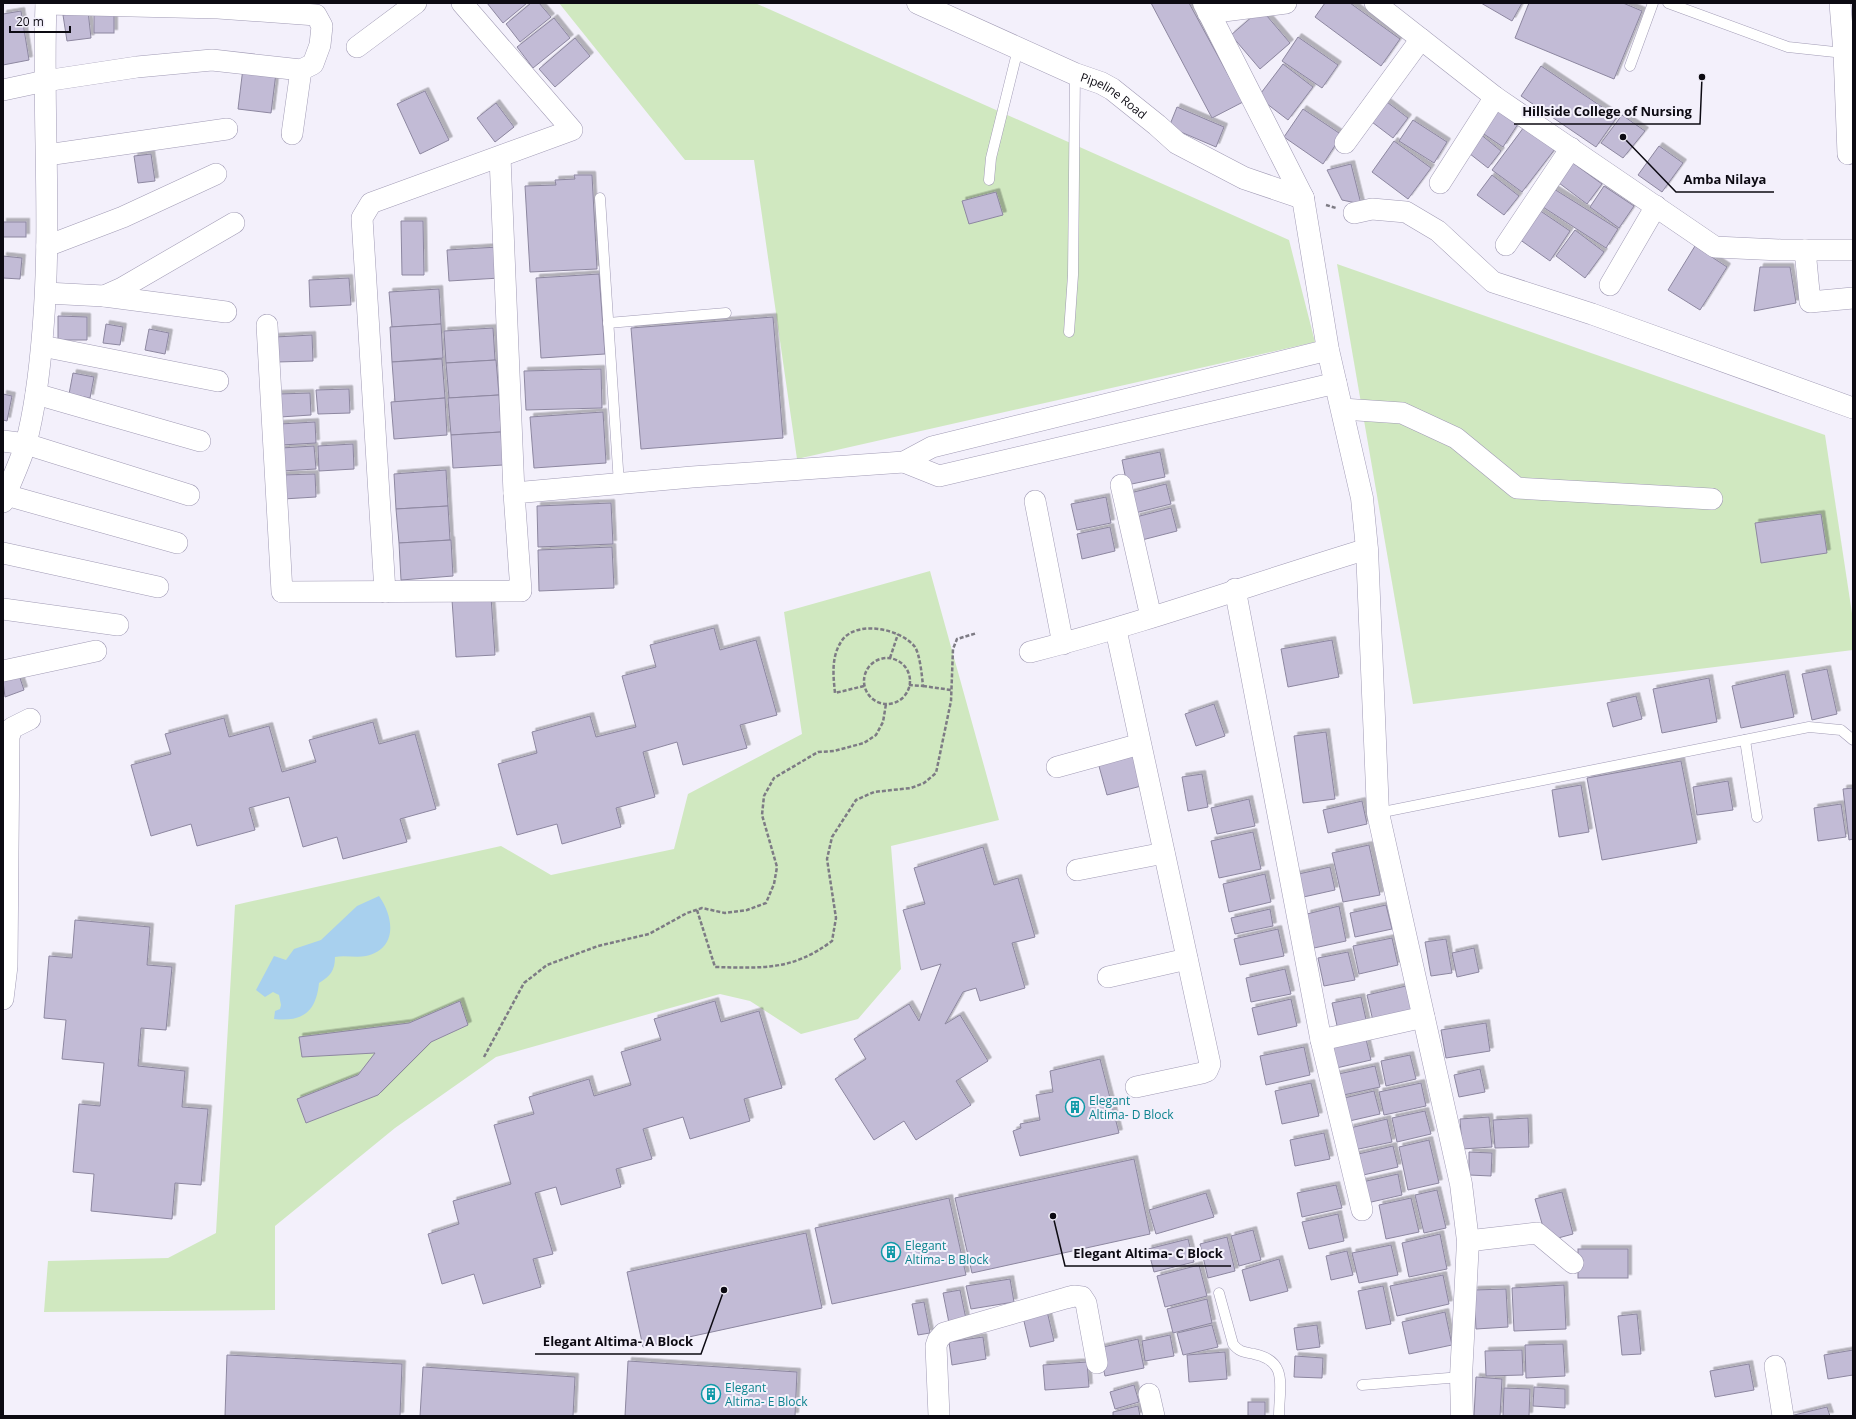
<svg xmlns="http://www.w3.org/2000/svg" width="1856" height="1419" font-family="'Open Sans',sans-serif">
<style>
.green{fill:#d0e8c0}
.water{fill:#a8d0ee}
.building{fill:#c2bbd6;stroke:#8d87a0;filter:url(#shadow)}
.lines{fill:none;stroke-linecap:round;stroke-linejoin:round}
.service-casing{stroke:#a19bb5;stroke-width:11}
.minor-casing{stroke:#a19bb5;stroke-width:22}
.tertiary-casing{stroke:#a19bb5;stroke-width:23}
.path{stroke:#7d7b84;stroke-width:2.5;stroke-dasharray:4 2;stroke-linecap:butt}
.service{stroke:#fff;stroke-width:10}
.minor{stroke:#fff;stroke-width:21}
.tertiary{stroke:#fff;stroke-width:22}
.labels{text-anchor:middle;dominant-baseline:central;stroke-width:4;stroke-linejoin:round;paint-order:stroke}
.street-label{font-size:12px;fill:#0c0a12;stroke:#f3f0fb}
.culture-label{font-size:12px;fill:#0d838f;stroke:#f3f0fb;text-anchor:start}
.leader{fill:none;stroke:#0c0a12;stroke-width:1.5}
.callout-dot{fill:#0c0a12;stroke:#f3f0fb;stroke-width:1.5}
.callout-label{font-size:13px;text-anchor:middle;font-weight:bold;fill:#0c0a12;stroke:#f3f0fb;stroke-width:4;stroke-linejoin:round;paint-order:stroke}
</style>
<defs>
<filter id="shadow"><feDropShadow dx="3.5" dy="-3.5" stdDeviation="0" flood-color="#0004"/></filter>
</defs>
<rect width="100%" height="100%" fill="#f3f0fb"/>
<!-- green -->
<g class="green">
<polygon points="559,3 755,3 1289,240 1315,342 797,459 754,160 685,160"/>
<polygon points="1337,264 1825,435 1853,620 1853,650 1413,704"/>
<polygon points="930,571 999,820 891,846 901,969 858,1019 801,1034 750,1001 720,994 496,1057 395,1128 275,1226 275,1310 44,1312 48,1261 168,1258 216,1233 235,905 501,846 551,875 674,849 688,794 802,734 784,612"/>
</g>
<!-- water -->
<path class="water" d="M379,896C394,917 398,949 366,956C356,958 345,955 335,957C335,971 330,976 319,983C316,1012 303,1022 274,1019L275,1011L280,1009L281,1005L279,995L273,992L265,997L256,990L274,956L286,960L294,949L321,940L357,906Z"/>
<!-- building -->
<g class="building">
<polygon points="487,3 527,3 503,23"/>
<polygon points="531,3 539,3 551,17 520,42 506,24"/>
<polygon points="1151,3 1189,3 1243,102 1212,118"/>
<polygon points="1325,3 1350,3 1400,39 1381,66 1315,17"/>
<polygon points="1481,3 1522,3 1512,21"/>
<polygon points="1529,3 1623,3 1642,11 1614,79 1515,38"/>
<polygon points="1261,9 1290,43 1260,69 1231,35"/>
<polygon points="21,11 29,60 3,65 3,14"/>
<polygon points="88,11 91,38 67,41 63,15"/>
<rect x="94" y="14" width="20" height="19"/>
<polygon points="554,18 570,38 533,68 517,47"/>
<polygon points="1298,37 1338,65 1322,88 1282,61"/>
<polygon points="575,38 590,56 555,87 539,69"/>
<polygon points="1283,64 1313,87 1288,120 1258,97"/>
<polygon points="1541,66 1617,117 1596,147 1521,96"/>
<polygon points="243,68 276,73 271,113 238,109"/>
<polygon points="425,91 449,140 420,154 397,104"/>
<polygon points="1383,99 1408,118 1393,138 1368,119"/>
<polygon points="496,103 514,127 495,142 477,118"/>
<polygon points="1177,107 1224,127 1216,147 1169,127"/>
<polygon points="1493,107 1518,124 1503,147 1478,130"/>
<polygon points="1303,109 1342,135 1323,164 1284,137"/>
<polygon points="1622,115 1645,131 1623,158 1601,143"/>
<polygon points="1413,120 1447,142 1434,163 1399,141"/>
<polygon points="1524,127 1555,149 1522,192 1492,170"/>
<polygon points="1479,133 1501,151 1488,168 1465,150"/>
<polygon points="1394,141 1431,168 1408,199 1372,172"/>
<polygon points="1659,146 1683,163 1662,192 1638,175"/>
<polygon points="151,154 155,181 138,183 134,156"/>
<polygon points="1573,163 1602,184 1587,204 1559,183"/>
<polygon points="1351,164 1361,204 1342,200 1327,170"/>
<polygon points="574,175 592,175 597,269 530,272 525,186 556,185 555,180 575,179"/>
<polygon points="1492,175 1519,196 1504,215 1477,195"/>
<polygon points="1604,186 1634,206 1619,228 1590,207"/>
<polygon points="1554,189 1618,229 1606,248 1543,207"/>
<polygon points="996,192 1003,215 969,224 962,201"/>
<polygon points="1539,210 1570,231 1550,261 1519,239"/>
<polygon points="401,221 423,221 424,275 402,275"/>
<rect x="3" y="222" width="23" height="15"/>
<polygon points="1575,230 1604,252 1585,278 1556,256"/>
<polygon points="1695,246 1727,267 1700,310 1668,290"/>
<polygon points="498,247 500,278 449,281 447,250"/>
<polygon points="3,256 22,258 20,279 3,278"/>
<polygon points="1760,267 1790,267 1796,303 1754,311"/>
<polygon points="599,274 605,354 541,358 536,278"/>
<polygon points="349,278 351,305 310,307 309,280"/>
<polygon points="439,289 441,324 392,327 389,292"/>
<polygon points="58,316 87,317 87,340 58,340"/>
<polygon points="773,317 783,438 641,449 631,328"/>
<polygon points="106,324 123,327 120,345 103,343"/>
<polygon points="441,324 443,358 392,362 390,327"/>
<polygon points="493,328 495,360 446,363 444,331"/>
<polygon points="149,329 169,333 165,354 145,350"/>
<polygon points="312,335 313,361 277,362 275,337"/>
<polygon points="442,359 445,398 395,402 392,362"/>
<polygon points="496,360 499,395 449,398 446,363"/>
<polygon points="601,369 602,408 526,410 524,371"/>
<polygon points="73,373 94,377 90,398 69,394"/>
<polygon points="349,389 350,413 318,414 316,390"/>
<polygon points="310,393 311,415 280,417 278,394"/>
<polygon points="3,394 12,396 7,421 3,420"/>
<polygon points="499,395 501,432 451,435 448,398"/>
<polygon points="445,398 447,435 394,439 391,402"/>
<polygon points="603,412 606,463 534,468 530,417"/>
<polygon points="315,422 316,443 281,445 280,424"/>
<polygon points="501,432 503,465 453,468 451,435"/>
<polygon points="353,444 354,469 319,471 318,446"/>
<polygon points="314,446 316,469 282,471 281,448"/>
<polygon points="1160,452 1165,477 1127,485 1122,460"/>
<polygon points="446,470 448,506 396,509 394,474"/>
<polygon points="315,474 316,497 283,499 282,475"/>
<polygon points="1166,484 1171,504 1135,513 1130,493"/>
<polygon points="1106,497 1111,523 1077,530 1071,504"/>
<polygon points="611,503 613,544 538,547 537,506"/>
<polygon points="448,506 450,540 399,543 396,509"/>
<polygon points="1171,508 1177,531 1142,540 1136,517"/>
<polygon points="1821,514 1827,553 1761,563 1755,523"/>
<polygon points="1110,527 1115,551 1082,559 1077,534"/>
<polygon points="451,540 453,576 401,580 399,543"/>
<polygon points="612,547 614,588 539,591 538,550"/>
<polygon points="491,597 495,655 456,657 452,600"/>
<polygon points="714,628 720,650 756,640 777,715 740,725 747,748 683,765 677,742 643,752 655,797 616,808 621,827 562,844 557,824 517,835 498,764 537,753 532,732 590,716 596,737 636,727 622,676 656,667 650,645"/>
<polygon points="1332,640 1339,677 1288,687 1281,649"/>
<polygon points="1827,669 1837,714 1812,720 1802,674"/>
<polygon points="1785,674 1794,717 1741,728 1732,686"/>
<polygon points="19,675 24,690 5,697 3,681"/>
<polygon points="1709,678 1717,722 1662,733 1653,689"/>
<polygon points="1636,696 1642,719 1613,727 1607,703"/>
<polygon points="1214,704 1225,736 1196,746 1185,714"/>
<polygon points="224,718 229,737 269,726 282,772 316,762 309,740 373,722 379,744 415,734 436,809 400,819 407,842 343,859 337,837 303,847 289,797 249,808 255,830 197,846 191,824 151,836 131,765 171,754 165,734"/>
<polygon points="1326,732 1335,799 1303,803 1294,736"/>
<polygon points="1135,749 1145,785 1107,795 1097,759"/>
<polygon points="1681,761 1697,843 1602,860 1587,778"/>
<polygon points="1202,774 1208,807 1188,811 1182,777"/>
<polygon points="1728,781 1733,810 1697,815 1693,787"/>
<polygon points="1581,785 1589,832 1559,837 1552,790"/>
<polygon points="1853,788 1853,839 1849,840 1843,789"/>
<polygon points="1249,799 1255,826 1217,834 1211,808"/>
<polygon points="1362,801 1367,824 1328,833 1323,810"/>
<polygon points="1841,804 1846,837 1818,841 1814,808"/>
<polygon points="1253,832 1261,869 1219,878 1211,841"/>
<polygon points="1369,845 1380,895 1343,902 1332,853"/>
<polygon points="983,847 994,885 1018,878 1035,937 1012,943 1025,988 980,1001 976,988 963,992 945,1024 960,1015 988,1061 956,1081 971,1105 916,1140 904,1121 874,1140 835,1079 866,1059 854,1039 909,1004 919,1021 941,964 921,970 903,910 925,904 914,868"/>
<polygon points="1330,867 1335,890 1299,898 1294,875"/>
<polygon points="1265,874 1271,902 1229,912 1223,884"/>
<polygon points="1386,905 1392,929 1355,937 1350,913"/>
<polygon points="1339,906 1346,941 1314,948 1307,914"/>
<polygon points="1270,909 1273,926 1235,934 1231,918"/>
<polygon points="75,920 150,927 147,965 172,967 166,1030 141,1028 138,1066 185,1071 182,1107 208,1109 201,1185 175,1183 172,1219 91,1211 94,1174 73,1172 79,1104 100,1106 104,1063 62,1059 66,1020 44,1018 49,956 72,958"/>
<polygon points="1278,929 1284,956 1240,965 1234,939"/>
<polygon points="1392,938 1398,965 1359,974 1353,946"/>
<polygon points="1446,939 1452,973 1431,976 1425,942"/>
<polygon points="1474,948 1479,972 1457,977 1452,953"/>
<polygon points="1348,952 1355,980 1324,986 1318,958"/>
<polygon points="1285,969 1291,994 1251,1002 1246,978"/>
<polygon points="1406,986 1412,1013 1373,1021 1367,995"/>
<polygon points="1361,997 1367,1024 1338,1030 1332,1003"/>
<polygon points="1291,999 1297,1026 1258,1035 1252,1008"/>
<polygon points="460,1001 468,1025 431,1042 378,1095 306,1123 297,1099 358,1075 375,1053 302,1057 299,1037 409,1023"/>
<polygon points="715,1001 721,1022 759,1011 782,1088 744,1099 750,1121 690,1139 683,1117 643,1129 652,1159 616,1169 621,1187 561,1205 556,1187 535,1193 553,1254 533,1259 541,1287 483,1304 474,1274 442,1284 428,1234 459,1224 453,1201 511,1184 494,1125 534,1114 529,1097 589,1079 594,1096 631,1085 621,1052 661,1040 654,1019"/>
<polygon points="1486,1023 1490,1051 1446,1058 1441,1030"/>
<polygon points="1365,1035 1371,1060 1332,1069 1327,1044"/>
<polygon points="1304,1047 1310,1075 1266,1085 1260,1056"/>
<polygon points="1410,1055 1416,1079 1386,1086 1381,1061"/>
<polygon points="1100,1059 1119,1133 1020,1156 1013,1131 1021,1128 1020,1124 1040,1120 1036,1095 1053,1092 1050,1071"/>
<polygon points="1375,1066 1380,1087 1339,1096 1334,1075"/>
<polygon points="1480,1069 1485,1092 1459,1097 1454,1075"/>
<polygon points="1311,1083 1319,1116 1282,1124 1275,1091"/>
<polygon points="1421,1083 1426,1106 1384,1115 1379,1092"/>
<polygon points="1374,1091 1380,1114 1345,1122 1340,1099"/>
<polygon points="1425,1111 1431,1134 1397,1142 1392,1118"/>
<polygon points="1489,1117 1492,1147 1462,1149 1460,1119"/>
<polygon points="1528,1118 1529,1147 1495,1148 1493,1120"/>
<polygon points="1387,1119 1392,1142 1354,1150 1350,1128"/>
<polygon points="1324,1133 1330,1159 1295,1166 1290,1140"/>
<polygon points="1429,1140 1439,1183 1408,1190 1399,1147"/>
<polygon points="1393,1146 1398,1167 1359,1176 1354,1155"/>
<polygon points="1469,1152 1492,1153 1491,1176 1469,1175"/>
<polygon points="1134,1159 1150,1234 972,1273 955,1198"/>
<polygon points="1398,1174 1402,1195 1367,1203 1362,1182"/>
<polygon points="1336,1185 1342,1208 1302,1217 1297,1193"/>
<polygon points="1437,1190 1446,1228 1424,1233 1415,1195"/>
<polygon points="1562,1192 1573,1234 1547,1241 1535,1199"/>
<polygon points="1206,1193 1214,1217 1156,1234 1149,1210"/>
<polygon points="949,1198 966,1275 832,1304 815,1228"/>
<polygon points="1411,1198 1419,1232 1386,1239 1379,1205"/>
<polygon points="1338,1214 1344,1241 1309,1249 1302,1222"/>
<polygon points="1253,1230 1261,1260 1239,1266 1231,1236"/>
<polygon points="806,1233 822,1308 643,1347 627,1272"/>
<polygon points="1440,1234 1447,1269 1409,1277 1402,1243"/>
<polygon points="1227,1237 1235,1271 1208,1278 1200,1244"/>
<polygon points="1188,1239 1194,1262 1154,1272 1148,1249"/>
<polygon points="1391,1245 1398,1275 1359,1283 1352,1253"/>
<rect x="1578" y="1249" width="50" height="29"/>
<polygon points="1347,1251 1353,1275 1331,1280 1326,1256"/>
<polygon points="1279,1259 1288,1291 1250,1301 1242,1270"/>
<polygon points="1199,1265 1207,1296 1165,1307 1157,1276"/>
<polygon points="1443,1275 1449,1304 1397,1316 1390,1286"/>
<polygon points="1010,1279 1014,1302 971,1309 966,1286"/>
<polygon points="1564,1285 1566,1329 1514,1331 1512,1288"/>
<polygon points="1383,1286 1391,1324 1366,1329 1358,1291"/>
<polygon points="1506,1289 1508,1327 1476,1329 1474,1290"/>
<polygon points="960,1290 966,1319 949,1323 943,1293"/>
<polygon points="1207,1299 1212,1323 1173,1333 1167,1309"/>
<polygon points="924,1302 930,1333 918,1335 912,1304"/>
<polygon points="1047,1311 1054,1341 1030,1347 1023,1317"/>
<polygon points="1445,1312 1452,1345 1409,1354 1402,1322"/>
<polygon points="1637,1314 1641,1354 1622,1355 1618,1316"/>
<polygon points="1212,1325 1218,1347 1183,1355 1177,1333"/>
<polygon points="1317,1325 1320,1347 1297,1350 1294,1328"/>
<polygon points="1170,1335 1174,1356 1145,1361 1142,1341"/>
<polygon points="983,1337 986,1359 952,1365 949,1342"/>
<polygon points="1138,1339 1144,1368 1105,1376 1099,1348"/>
<polygon points="1563,1344 1565,1376 1526,1378 1525,1345"/>
<polygon points="1522,1350 1523,1375 1486,1376 1485,1351"/>
<polygon points="1853,1350 1853,1375 1828,1379 1824,1355"/>
<polygon points="1225,1352 1227,1379 1189,1382 1187,1355"/>
<polygon points="227,1355 402,1364 400,1416 225,1416"/>
<polygon points="1295,1356 1323,1358 1322,1378 1294,1377"/>
<polygon points="628,1361 797,1372 795,1416 625,1416"/>
<polygon points="1087,1362 1089,1387 1045,1390 1043,1365"/>
<polygon points="1749,1364 1754,1390 1715,1397 1710,1371"/>
<polygon points="423,1367 575,1377 573,1416 420,1416"/>
<polygon points="1476,1377 1502,1379 1500,1416 1474,1416"/>
<polygon points="1134,1385 1139,1402 1115,1409 1110,1392"/>
<polygon points="1534,1387 1565,1389 1565,1408 1533,1406"/>
<polygon points="1504,1388 1530,1389 1529,1416 1503,1416"/>
<rect x="1248" y="1402" width="17" height="14"/>
<polygon points="1138,1406 1140,1416 1113,1416 1113,1412"/>
<polygon points="1827,1407 1830,1416 1790,1416"/>
</g>
<g class="lines">
<defs>
<g id="service">
<polyline points="1668,3 1788,47 1844,53"/>
<polyline points="1630,66 1653,3"/>
<polyline points="989,180 991,158 1018,49"/>
<polyline points="600,198 619,484"/>
<polyline points="608,323 726,313"/>
<polyline points="1069,332 1073,275 1075,74"/>
<polyline points="1745,740 1757,817"/>
<polyline points="1378,813 1809,727 1841,730 1853,740"/>
<path d="M1219,1293L1233,1344C1239,1352 1244,1352 1254,1354C1289,1361 1279,1387 1279,1416"/>
<polyline points="1362,1385 1461,1377"/>
</g>
<g id="minor">
<polyline points="1375,3 1495,97 1440,183"/>
<polyline points="1840,3 1844,53 1848,154"/>
<polyline points="1208,13 1286,3"/>
<polyline points="357,47 416,3"/>
<polyline points="3,90 45,81 137,67 212,60 301,70 313,64 320,45 322,26 316,15 218,8 46,4"/>
<polyline points="1495,97 1715,247 1781,250 1853,250"/>
<polyline points="292,134 301,70"/>
<polyline points="1345,143 1421,39"/>
<polyline points="47,155 227,129"/>
<polyline points="500,157 514,493"/>
<polyline points="1354,213 1372,209 1406,212 1438,231 1493,282 1592,314 1853,408"/>
<polyline points="1506,245 1571,148"/>
<polyline points="47,246 123,217 216,174"/>
<polyline points="1805,250 1810,302 1853,298"/>
<polyline points="1610,285 1656,206"/>
<polyline points="46,293 104,296 226,312"/>
<polyline points="104,296 122,288 234,223"/>
<polyline points="267,325 282,592 521,591 514,493 692,477 904,462 932,447 1328,350"/>
<polyline points="42,346 218,381"/>
<polyline points="36,394 200,441"/>
<polyline points="1342,409 1402,413 1456,438 1517,488 1712,499"/>
<polyline points="3,441 26,444 189,495"/>
<polyline points="904,462 939,476 1336,383"/>
<polyline points="1121,485 1151,617"/>
<polyline points="6,495 177,543"/>
<polyline points="1035,501 1063,644"/>
<path d="M3,502C10,483 20,463 26,443C36,406 40,367 43,329C52,221 42,112 46,3"/>
<polyline points="3,553 158,587"/>
<polyline points="1235,589 1321,1040 1362,1210"/>
<polyline points="385,592 362,218 371,203 572,130 462,3"/>
<polyline points="3,609 118,625"/>
<polyline points="1116,630 1210,1064 1207,1071 1202,1073 1136,1087"/>
<path d="M1030,652C1144,623 1255,583 1367,549"/>
<polyline points="3,671 96,651"/>
<polyline points="1057,767 1140,744"/>
<polyline points="1077,870 1164,853"/>
<polyline points="1108,977 1187,959"/>
<polyline points="3,999 7,966 9,737 12,728 30,719"/>
<polyline points="1321,1040 1424,1017"/>
<polyline points="1468,1241 1537,1233 1573,1263"/>
<polyline points="1775,1366 1783,1416"/>
<polyline points="1149,1394 1154,1416"/>
<polyline points="939,1416 936,1346 938,1340 944,1333 1066,1298 1074,1296 1082,1297 1086,1303 1097,1363"/>
</g>
<g id="tertiary">
<path id="s1" d="M918,3L1075,74L1101,83L1112,89L1157,125L1177,143L1244,178L1303,198"/>
<polyline points="1204,3 1303,198 1328,350 1362,498 1367,549 1378,813 1461,1184 1468,1241 1461,1377 1462,1416"/>
</g>
</defs>
<!-- service casing -->
<use href="#service" class="service-casing"/>
<!-- minor casing -->
<use href="#minor" class="minor-casing"/>
<!-- tertiary casing -->
<use href="#tertiary" class="tertiary-casing"/>
<!-- path -->
<g class="path">
<polyline points="1326,205 1336,208"/>
<polyline points="890,658 898,634"/>
<circle cx="887" cy="681" r="23"/>
<path d="M864,686L835,693C833,674 831,655 843,639C859,620 901,629 915,647C920,655 922,676 923,686L909,685"/>
<polyline points="923,686 951,690"/>
<path d="M697,910L715,967C762,968 792,971 832,941L836,918L827,859L832,837L856,800L874,792L911,788L924,783L936,773L951,701L953,649L957,639L977,633"/>
<polyline points="484,1057 524,983 547,965 598,946 649,934 687,913 702,908 725,913 747,910 766,903 774,884 777,867 762,815 764,796 774,778 818,752 834,751 864,743 876,735 883,722 886,704"/>
</g>
<!-- service -->
<use href="#service" class="service"/>
<!-- minor -->
<use href="#minor" class="minor"/>
<!-- tertiary -->
<use href="#tertiary" class="tertiary"/>
</g>
<!-- icons -->
<defs>
<symbol id="building-ring" viewBox="-11 -11 22 22"><circle r="9.5" fill="#f3f0fb" stroke="#0f9aa8" stroke-width="1.5"/><path d="M-4-6H4V6H1V3H-1V6H-4ZM-2.5-4.3h1.7v1.8h-1.7ZM.8-4.3h1.7v1.8H.8ZM-2.5-1h1.7V.8h-1.7ZM.8-1h1.7V.8H.8Z" fill="#0f9aa8"/></symbol>
</defs>
<g fill-rule="evenodd">
<use href="#building-ring" x="1064" y="1096" width="22" height="22"/>
<use href="#building-ring" x="880" y="1241" width="22" height="22"/>
<use href="#building-ring" x="700" y="1383" width="22" height="22"/>
</g>
<g class="labels">
<!-- street labels -->
<g class="street-label">
<text stroke="none"><textPath href="#s1" startOffset="217">Pipeline Road</textPath></text>
</g>
<!-- culture labels -->
<g class="culture-label">
<text x="1089" y="1100">Elegant<tspan x="1089" dy="14">Altima- D Block</tspan></text>
<text x="905" y="1245">Elegant<tspan x="905" dy="14">Altima- B Block</tspan></text>
<text x="725" y="1387">Elegant<tspan x="725" dy="14">Altima- E Block</tspan></text>
</g>
</g>
<!-- callouts -->
<path class="leader" d="M1702 77L1700 124H1514M1623 137L1676 192H1774M1053 1216L1065 1266H1231M724 1290L701 1354H535"/>
<g class="callout-dot">
<circle cx="1702" cy="77" r="4"/>
<circle cx="1623" cy="137" r="4"/>
<circle cx="1053" cy="1216" r="4"/>
<circle cx="724" cy="1290" r="4"/>
</g>
<g class="callout-label">
<text x="1607" y="116">Hillside College of Nursing</text>
<text x="1725" y="184">Amba Nilaya</text>
<text x="1148" y="1258">Elegant Altima- C Block</text>
<text x="618" y="1346">Elegant Altima- A Block</text>
</g>
<!-- border -->
<rect width="1856" height="1419" fill="none" stroke="#0c0a12" stroke-width="8"/>
<!-- scale -->
<path d="M10 26v6h60v-6" fill="none" stroke="#0c0a12" stroke-width="2"/>
<text x="16" y="26" font-size="12" fill="#0c0a12" stroke="#f3f0fb" stroke-width="3" paint-order="stroke">20 m</text>
</svg>
